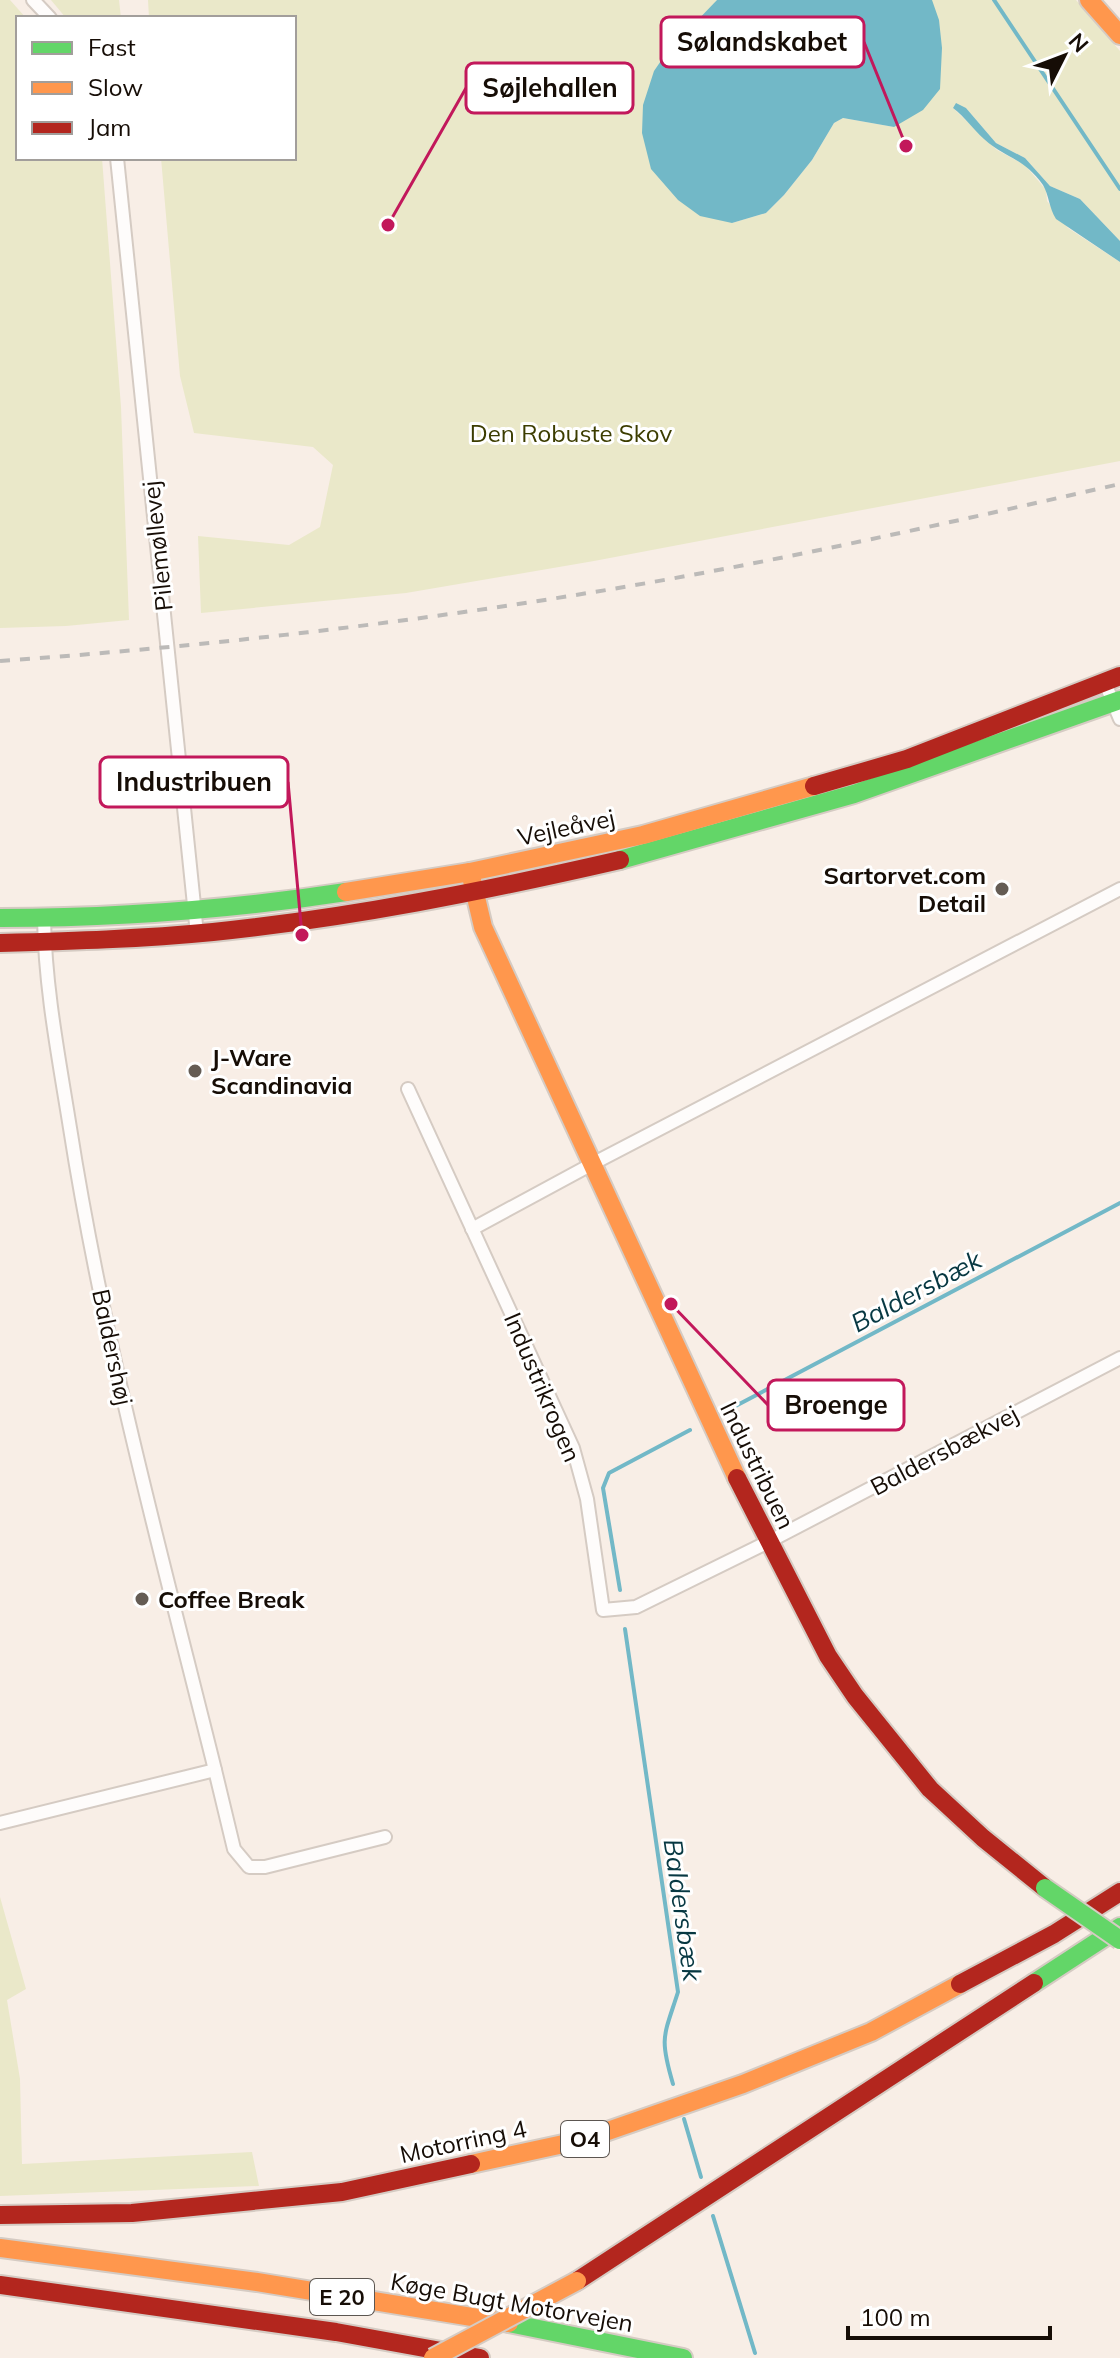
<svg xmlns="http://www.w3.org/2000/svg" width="1120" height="2358" font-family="Mulish,sans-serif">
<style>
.green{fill:#eae8c9}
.water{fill:#72b8c7}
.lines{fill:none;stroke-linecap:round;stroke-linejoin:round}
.stream{stroke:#72b8c7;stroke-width:4}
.street-casing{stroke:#d5cbc3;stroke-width:16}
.fast-casing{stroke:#d5cbc3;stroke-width:22}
.slow-casing{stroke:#d5cbc3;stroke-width:22}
.jam-casing{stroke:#d5cbc3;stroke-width:22}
.street{stroke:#fefcfb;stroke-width:12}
.fast{stroke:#63d668;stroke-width:18}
.slow{stroke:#ff974d;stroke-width:18}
.jam{stroke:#b3261e;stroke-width:18}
.rail{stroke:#bcbab8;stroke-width:4;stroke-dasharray:10 10;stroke-linecap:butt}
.fast-bridge-casing{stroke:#d5cbc3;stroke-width:22;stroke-linecap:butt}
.slow-bridge-casing{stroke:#d5cbc3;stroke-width:22;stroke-linecap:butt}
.fast-bridge{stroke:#63d668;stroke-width:18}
.slow-bridge{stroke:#ff974d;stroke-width:18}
.poi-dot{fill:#655c54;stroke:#fff;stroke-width:3}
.labels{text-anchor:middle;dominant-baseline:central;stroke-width:6;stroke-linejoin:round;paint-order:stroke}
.shield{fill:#fff;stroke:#5c5651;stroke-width:2}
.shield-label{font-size:22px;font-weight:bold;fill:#160d06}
.park-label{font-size:24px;fill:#3c3d00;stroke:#fff}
.street-label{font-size:24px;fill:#160d06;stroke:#fff}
.poi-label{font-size:24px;font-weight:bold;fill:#160d06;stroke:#fff;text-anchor:start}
.water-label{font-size:26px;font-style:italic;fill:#073842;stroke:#fff}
.leader{fill:none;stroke:#c2185b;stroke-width:3}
.callout-dot{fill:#c2185b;stroke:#fff;stroke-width:3}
.callout{fill:#fff;stroke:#c2185b;stroke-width:3}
.callout-label{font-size:26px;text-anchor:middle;font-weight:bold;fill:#160d06}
</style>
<rect width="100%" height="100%" fill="#f8eee6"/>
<!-- green -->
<g class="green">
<polygon points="0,0 10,0 26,18 18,18 18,158 102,158 121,407 129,620 66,626 0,628"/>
<polygon points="51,0 119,0 121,18 66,18"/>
<polygon points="148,0 717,0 711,8 732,223 766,213 784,195 812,160 834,123 843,118 894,127 932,0 1076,0 1120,51 1120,241 1080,199 1050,186 1025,158 996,143 966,108 953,108 997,150 1025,165 1046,190 1047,201 1068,228 1120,262 1120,461 594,561 406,593 201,613 198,536 289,545 320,527 333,465 313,447 194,433 180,376 161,158 294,158 294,18 149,18"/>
<polygon points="0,1897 26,1989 7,2000 20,2079 22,2164 252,2152 259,2186 0,2196"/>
</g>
<!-- water -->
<g class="water">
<polygon points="717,0 932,0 939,20 942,48 940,89 923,110 894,127 843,118 834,123 812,160 784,195 766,213 732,223 700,216 678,200 651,169 642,133 643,105 654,71 667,52"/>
<path d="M956,103L966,108L996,143L1025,158L1050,186L1080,199L1120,241V262L1056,219C1049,208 1049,195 1043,185C1023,157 1006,159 984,139C973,129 965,117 953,108Z"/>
</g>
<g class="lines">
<!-- stream -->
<g class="stream">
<polyline points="994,0 1120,189"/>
<polyline points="728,1410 1120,1203"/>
<polyline points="620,1590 603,1488 609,1473 690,1430"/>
<path d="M625,1629L678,1992C664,2036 659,2037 673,2084"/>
<polyline points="684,2119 701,2177"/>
<polyline points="713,2216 755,2353"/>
</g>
<defs>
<g id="street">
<polyline points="33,0 50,18"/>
<polyline points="117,158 197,934"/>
<polyline points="1105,683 1120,719"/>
<polyline points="408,1089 573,1448 587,1499 603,1610 636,1607 768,1542 1120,1358"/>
<polyline points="472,1229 594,1163 1120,889"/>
<polyline points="215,1770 234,1849 249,1867 265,1867 385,1837"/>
<path d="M0,1823L215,1770C162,1557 104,1345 70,1128C59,1059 45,988 44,918"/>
</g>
<g id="fast">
<polyline points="620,860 854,794 1120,700"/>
<path d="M0,918C112,918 235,909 346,892"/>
<polyline points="1034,1983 1120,1927"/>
<polyline points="509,2323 683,2358"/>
</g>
<g id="slow">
<polyline points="1089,0 1120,35"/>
<polyline points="470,872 483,927 737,1478"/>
<polyline points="346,892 470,872 643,835 814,786"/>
<polyline points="471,2164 582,2140 743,2084 871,2032 960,1984"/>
<polyline points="0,2248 257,2282 509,2323"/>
</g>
<g id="jam">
<polyline points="814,786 907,759 1120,676"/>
<path d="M0,943C71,941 142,939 213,932C350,918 485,891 620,860"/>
<polyline points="737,1478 828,1656 855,1696 930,1789 983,1838 1045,1888"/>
<polyline points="960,1984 1054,1934 1120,1892"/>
<polyline points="0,2215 132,2213 342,2192 471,2164"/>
<polyline points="577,2281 1034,1983"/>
<polyline points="0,2285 336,2332 480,2358"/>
</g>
</defs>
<!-- street casing -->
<use href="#street" class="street-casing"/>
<!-- fast casing -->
<use href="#fast" class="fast-casing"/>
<!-- slow casing -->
<use href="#slow" class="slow-casing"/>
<!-- jam casing -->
<use href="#jam" class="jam-casing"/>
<!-- street -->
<use href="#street" class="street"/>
<!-- fast -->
<use href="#fast" class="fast"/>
<!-- slow -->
<use href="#slow" class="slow"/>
<!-- jam -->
<use href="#jam" class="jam"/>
<!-- rail -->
<path class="rail" d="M0,661C197,647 393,625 588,593C767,564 943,524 1120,484"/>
<defs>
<polyline id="fast-bridge" points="1045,1888 1120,1940"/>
<polyline id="slow-bridge" points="433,2358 577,2281"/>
</defs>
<!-- fast-bridge casing -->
<use href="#fast-bridge" class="fast-bridge-casing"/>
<!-- slow-bridge casing -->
<use href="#slow-bridge" class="slow-bridge-casing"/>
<!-- fast-bridge -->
<use href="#fast-bridge" class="fast-bridge"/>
<!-- slow-bridge -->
<use href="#slow-bridge" class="slow-bridge"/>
</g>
<!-- markers -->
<g class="poi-dot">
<circle cx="1002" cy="889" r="8"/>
<circle cx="195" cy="1071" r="8"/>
<circle cx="142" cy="1599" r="8"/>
</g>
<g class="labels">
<!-- shield labels -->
<g class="shield">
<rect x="561" y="2121" width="48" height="36" rx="6"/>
<rect x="310" y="2279" width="64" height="36" rx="6"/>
</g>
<g class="shield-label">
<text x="585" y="2139">O4</text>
<text x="342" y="2297">E 20</text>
</g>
<!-- park labels -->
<g class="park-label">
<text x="571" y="433">Den Robuste Skov</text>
</g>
<!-- street labels -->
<g class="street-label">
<text transform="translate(157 546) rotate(-96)">Pilemøllevej</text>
<text transform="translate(566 827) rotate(-12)">Vejleåvej</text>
<text transform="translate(113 1347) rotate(78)">Baldershøj</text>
<text transform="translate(543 1387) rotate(67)">Industrikrogen</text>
<text transform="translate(944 1450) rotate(-28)">Baldersbækvej</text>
<text transform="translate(758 1465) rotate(64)">Industribuen</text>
<text transform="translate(463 2141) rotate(-12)">Motorring 4</text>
<text transform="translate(512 2302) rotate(10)">Køge Bugt Motorvejen</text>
</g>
<!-- poi labels -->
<g class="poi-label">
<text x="986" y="875" text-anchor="end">Sartorvet.com<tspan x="986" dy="28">Detail</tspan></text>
<text x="211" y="1057">J-Ware<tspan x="211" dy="28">Scandinavia</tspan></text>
<text x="158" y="1599">Coffee Break</text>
</g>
<!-- water labels -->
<g class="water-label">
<text transform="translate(916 1291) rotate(-28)">Baldersbæk</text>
<text transform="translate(683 1910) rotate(82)">Baldersbæk</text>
</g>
</g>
<!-- callouts -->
<path class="leader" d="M906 146L864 42M388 225L466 88M302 935L288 782M671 1304L768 1405"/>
<g class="callout-dot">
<circle cx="906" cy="146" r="8"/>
<circle cx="388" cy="225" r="8"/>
<circle cx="302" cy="935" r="8"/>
<circle cx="671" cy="1304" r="8"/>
</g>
<g class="callout">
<rect x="661" y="17" width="203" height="50" rx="8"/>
<rect x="466" y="63" width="167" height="50" rx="8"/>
<rect x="100" y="757" width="188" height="50" rx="8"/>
<rect x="768" y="1380" width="136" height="50" rx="8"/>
</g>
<g class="callout-label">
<text x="762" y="51">Sølandskabet</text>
<text x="550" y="97">Søjlehallen</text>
<text x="194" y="791">Industribuen</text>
<text x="836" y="1414">Broenge</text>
</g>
<!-- legend -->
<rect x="16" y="16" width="280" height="144" fill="#ffffff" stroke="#a29e9b" stroke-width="2"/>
<rect x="32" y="42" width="40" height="12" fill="#63d668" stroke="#a29e9b" stroke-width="2"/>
<text x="88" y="56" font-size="24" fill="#160d06">Fast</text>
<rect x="32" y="82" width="40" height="12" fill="#ff974d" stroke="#a29e9b" stroke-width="2"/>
<text x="88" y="96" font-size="24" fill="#160d06">Slow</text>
<rect x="32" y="122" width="40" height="12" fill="#b3261e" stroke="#a29e9b" stroke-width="2"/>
<text x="88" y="136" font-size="24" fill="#160d06">Jam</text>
<!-- north arrow -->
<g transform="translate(1064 56) rotate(48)" stroke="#ffffff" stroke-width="6" paint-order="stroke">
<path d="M0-6L14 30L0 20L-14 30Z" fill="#160d06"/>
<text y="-12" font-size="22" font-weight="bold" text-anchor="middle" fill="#160d06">N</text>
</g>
<!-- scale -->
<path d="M848 2326v12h202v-12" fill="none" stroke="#160d06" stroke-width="4"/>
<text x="860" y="2326" font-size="24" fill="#160d06" stroke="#ffffff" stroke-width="6" paint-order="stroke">100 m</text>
</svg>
